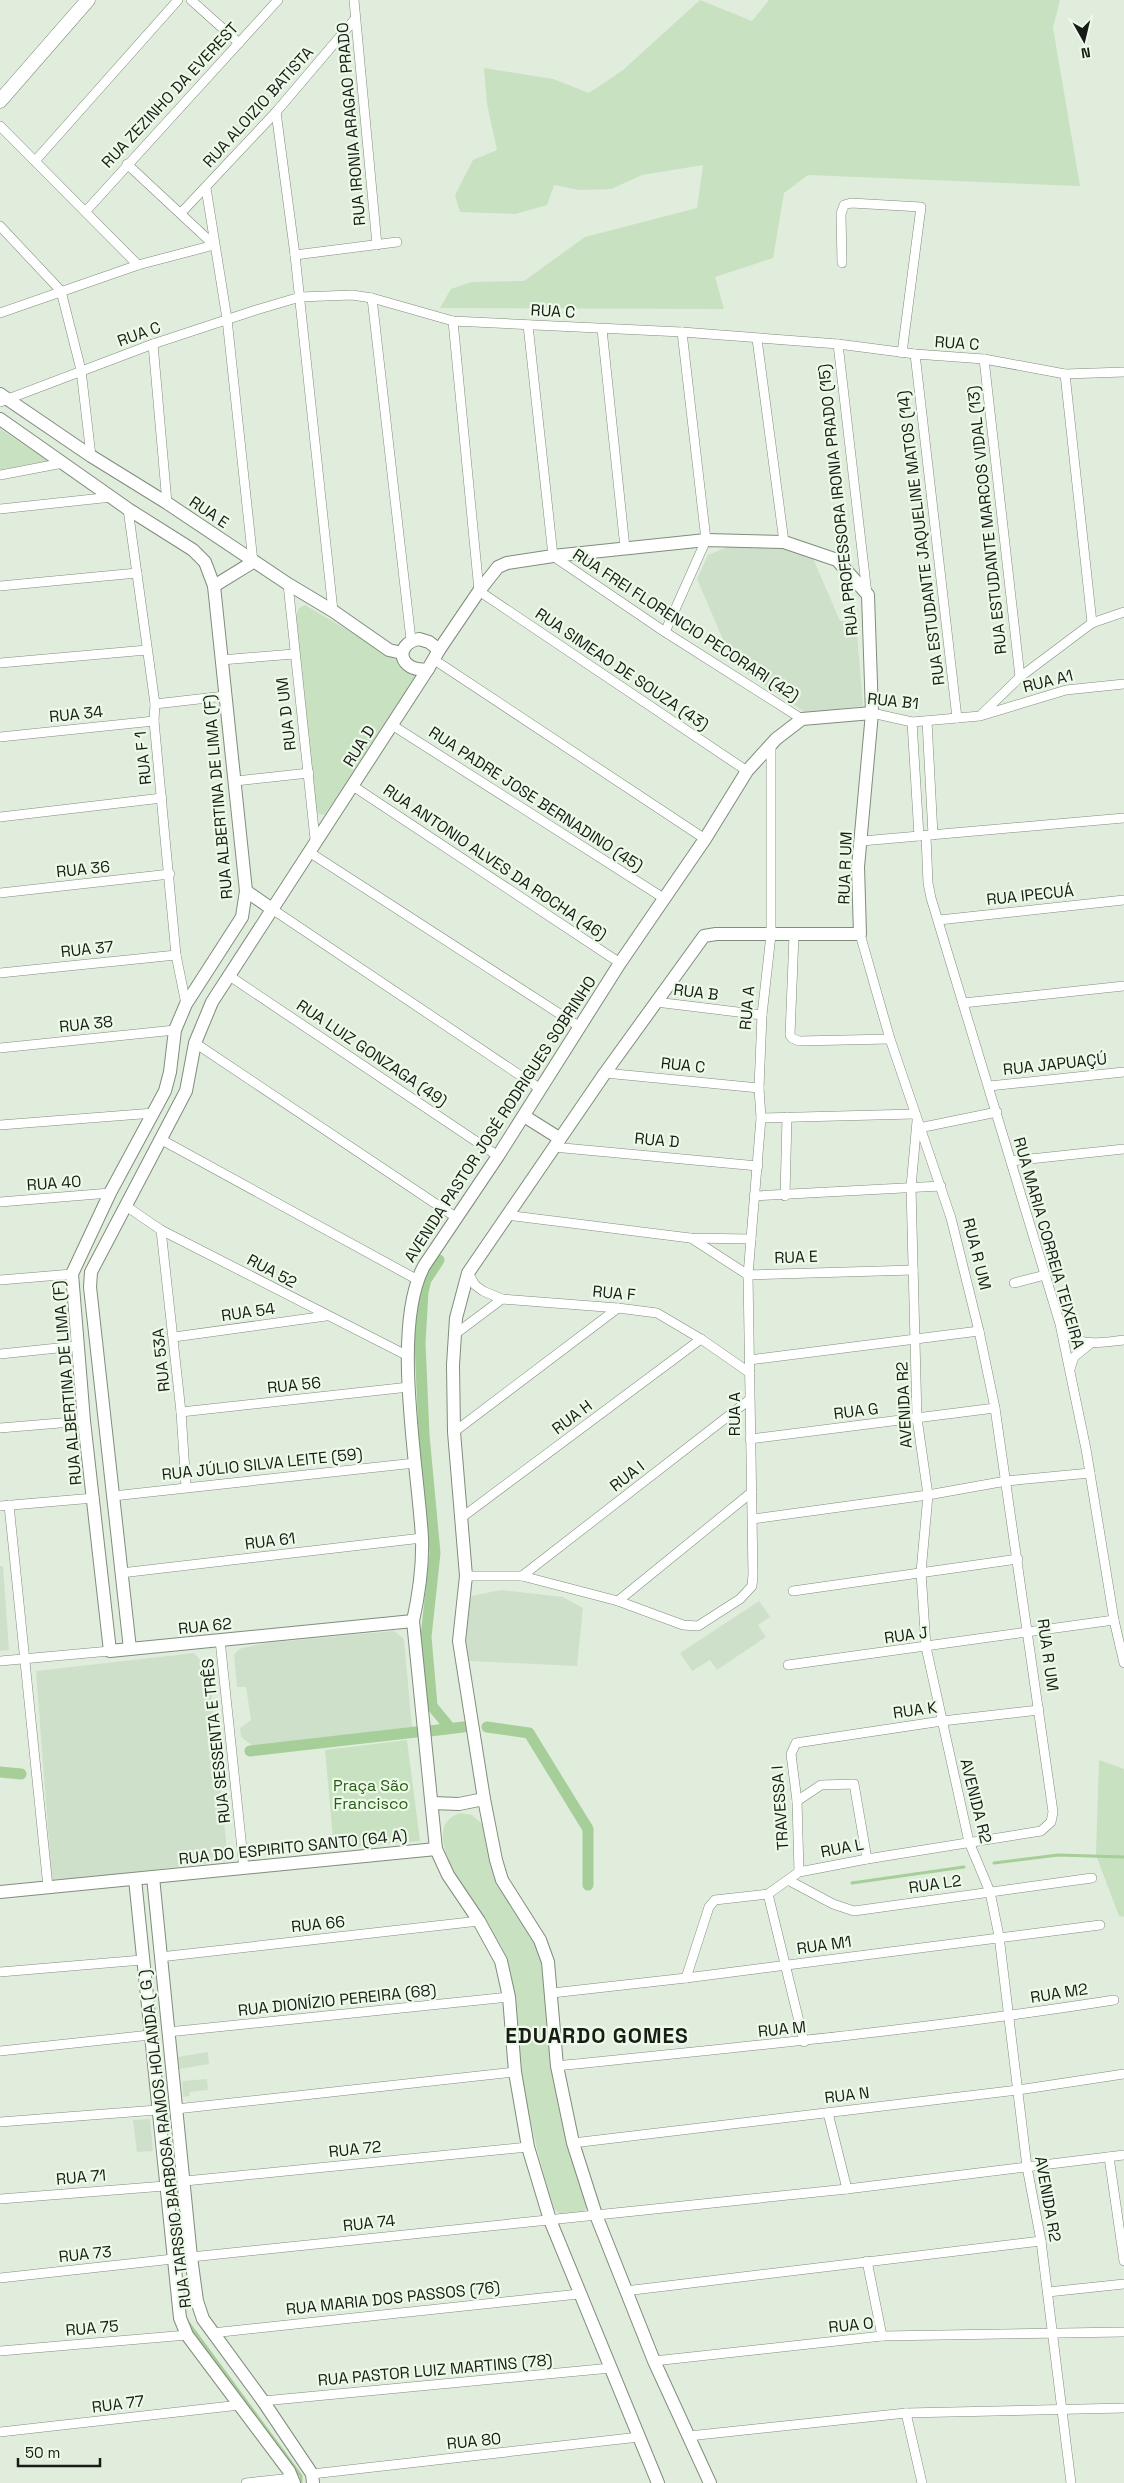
<svg xmlns="http://www.w3.org/2000/svg" width="1124" height="2483" font-family="'Space Grotesk',sans-serif">
<style>
.built{fill:#cfe0ca}
.green{fill:#c8e1c0}
.lines{fill:none;stroke-linecap:round;stroke-linejoin:round}
.stream{stroke:#a5ce98;stroke-width:3}
.canal{stroke:#a5ce98;stroke-width:11}
.street-casing{stroke:#808c7d;stroke-width:10}
.secondary-casing{stroke:#808c7d;stroke-width:14}
.primary-casing{stroke:#808c7d;stroke-width:15}
.street{stroke:#fff;stroke-width:9}
.secondary{stroke:#fff;stroke-width:12}
.primary{stroke:#fff;stroke-width:14}
.labels{text-anchor:middle;dominant-baseline:central;stroke-width:4.5;stroke-linejoin:round;paint-order:stroke}
.street-label{font-size:16px;fill:#181c16;stroke:#edfae9}
.park-label{font-size:16px;fill:#295c14;stroke:#edfae9}
.district-label{font-size:21px;font-weight:bold;letter-spacing:1px;fill:#181c16;stroke:#edfae9}
</style>
<rect width="100%" height="100%" fill="#e0eddc"/>
<!-- built -->
<g class="built">
<polygon points="782,544 812,556 840,621 856,621 863,706 806,713 734,665 697,579 708,555 729,546"/>
<polygon points="0,1566 3,1566 9,1650 0,1651"/>
<polygon points="501,1590 563,1597 583,1608 577,1666 468,1661 464,1634 471,1596"/>
<polygon points="759,1601 770,1617 758,1625 766,1637 717,1670 710,1660 692,1671 680,1653"/>
<polygon points="394,1631 404,1639 412,1727 253,1746 241,1737 240,1728 251,1720 246,1687 237,1687 234,1655 239,1649 265,1643"/>
<polygon points="194,1653 209,1670 228,1861 52,1882 36,1671"/>
<polygon points="208,2052 209,2064 179,2069 177,2057"/>
<polygon points="207,2079 208,2090 189,2092 190,2096 183,2097 182,2081"/>
<polygon points="150,2119 153,2151 137,2152 133,2120"/>
</g>
<!-- green -->
<g class="green">
<polygon points="700,0 752,21 769,0 1060,0 1053,28 1080,186 808,175 784,193 773,258 715,277 724,309 440,308 451,289 471,282 524,281 585,237 697,208 703,165 642,175 611,189 580,190 554,185 547,205 515,214 460,212 455,195 473,160 497,150 487,104 484,68 553,79 589,93 623,70"/>
<polygon points="0,429 48,461 0,470"/>
<polygon points="305,605 405,664 413,674 416,682 324,815 316,813 296,615 299,608"/>
<polygon points="407,1740 420,1841 334,1849 325,1750"/>
<polygon points="1099,1760 1124,1769 1124,1917 1119,1916 1096,1855"/>
<path d="M461,1813L472,1815L481,1823L537,1948C551,1990 548,2037 554,2081C561,2124 575,2165 587,2207L584,2212L560,2214L554,2209C540,2163 528,2117 521,2069C515,2033 516,1979 501,1946C489,1922 407,1827 461,1813Z"/>
</g>
<g class="lines">
<!-- stream -->
<g class="stream">
<polyline points="994,1863 1058,1855 1124,1857"/>
<polyline points="852,1883 964,1867"/>
<polyline points="187,2321 301,2476 301,2483"/>
</g>
<!-- canal -->
<g class="canal">
<polyline points="439,1260 426,1280 423,1292 420,1343 424,1435 435,1553 426,1637 432,1706 450,1728"/>
<polyline points="487,1727 529,1733 588,1829 588,1885"/>
<polyline points="430,1731 463,1727"/>
<polyline points="250,1751 416,1732"/>
<polyline points="0,1772 21,1774"/>
</g>
<defs>
<g id="street">
<polyline points="191,0 239,43"/>
<polyline points="354,0 377,245"/>
<polyline points="276,112 295,255 333,611"/>
<polyline points="0,126 138,265"/>
<polyline points="35,161 178,0"/>
<polyline points="127,164 214,245"/>
<polyline points="206,188 227,319 253,562"/>
<polyline points="86,211 278,0"/>
<polyline points="181,213 276,112 355,19"/>
<polyline points="0,226 61,291 81,370 91,456"/>
<polyline points="295,255 397,242"/>
<polyline points="842,263 841,214 844,205 851,203 921,207 902,353"/>
<polyline points="372,298 411,640"/>
<polyline points="0,313 138,265 214,245"/>
<polyline points="453,321 479,591 747,771"/>
<polyline points="528,325 553,556 665,632 802,719"/>
<polyline points="602,329 625,548"/>
<polyline points="757,339 784,542"/>
<polyline points="153,344 167,503"/>
<polyline points="838,344 867,594"/>
<polyline points="915,354 957,718"/>
<polyline points="984,359 1020,677"/>
<polyline points="1065,374 1092,623"/>
<polyline points="0,402 153,344 256,310 300,297 352,295 372,298 453,321 682,332 838,344 915,354 984,359 1065,374 1124,372"/>
<polyline points="0,475 63,463"/>
<polyline points="0,509 112,497"/>
<polyline points="128,509 155,704 154,721 176,955 186,1004"/>
<polyline points="288,584 315,839"/>
<polyline points="0,586 137,573"/>
<polyline points="665,632 706,540 682,332"/>
<polyline points="433,659 705,839"/>
<polyline points="221,660 294,654"/>
<polyline points="0,663 147,650"/>
<polyline points="155,704 225,696"/>
<polyline points="872,713 912,722 980,716 1066,690 1124,684"/>
<polyline points="982,714 1020,677 1092,623 1124,612"/>
<polyline points="927,721 933,835"/>
<polyline points="912,722 919,836"/>
<polyline points="392,725 665,899"/>
<polyline points="0,737 154,721"/>
<polyline points="236,781 309,773"/>
<polyline points="353,786 620,963"/>
<polyline points="0,817 162,798"/>
<polyline points="926,836 928,883 931,898 1060,1324 1086,1449 1114,1620 1124,1663"/>
<polyline points="862,841 1124,818"/>
<polyline points="309,852 580,1027"/>
<polyline points="0,893 170,874"/>
<polyline points="272,909 539,1088"/>
<polyline points="939,920 1124,900"/>
<polyline points="794,935 790,1035 792,1038 799,1041 890,1039"/>
<polyline points="0,973 176,955"/>
<polyline points="228,975 498,1156"/>
<polyline points="656,1002 762,1015"/>
<polyline points="963,1003 1124,986"/>
<polyline points="195,1043 457,1218"/>
<polyline points="0,1048 175,1030"/>
<polyline points="605,1073 759,1088"/>
<polyline points="989,1086 1124,1072"/>
<polyline points="761,1118 914,1114"/>
<polyline points="917,1121 911,1187 917,1418 928,1495 921,1572 926,1647 969,1842 990,1892 999,1936 1027,2167 1041,2241 1071,2483"/>
<polyline points="0,1125 154,1113"/>
<polyline points="919,1128 997,1112"/>
<polyline points="162,1140 416,1279"/>
<polyline points="553,1147 758,1166"/>
<polyline points="1011,1161 1124,1149"/>
<polyline points="754,1196 941,1186"/>
<polyline points="785,1196 787,1117"/>
<polyline points="0,1202 110,1193"/>
<polyline points="126,1206 161,1230 408,1356"/>
<polyline points="506,1215 690,1238 751,1239"/>
<polyline points="161,1230 181,1412 186,1487"/>
<polyline points="691,1238 748,1275 913,1270"/>
<polyline points="468,1273 475,1285 483,1291 502,1299 618,1308 657,1313 701,1339 750,1373"/>
<polyline points="0,1280 72,1274"/>
<polyline points="1014,1283 1045,1275"/>
<path d="M1062,1328C1077,1349 1102,1342 1124,1340"/>
<polyline points="454,1335 502,1299"/>
<polyline points="174,1337 326,1316"/>
<polyline points="0,1354 77,1346"/>
<polyline points="749,1360 979,1331"/>
<polyline points="1070,1369 1074,1357 1091,1343"/>
<polyline points="181,1412 409,1387"/>
<polyline points="0,1428 84,1421"/>
<polyline points="454,1432 618,1308"/>
<polyline points="750,1439 995,1408"/>
<polyline points="113,1496 415,1463"/>
<polyline points="9,1505 48,1887"/>
<polyline points="0,1506 94,1498"/>
<polyline points="461,1518 701,1339"/>
<polyline points="753,1519 928,1495 1006,1481 1090,1473"/>
<polyline points="121,1573 422,1538"/>
<polyline points="466,1576 522,1576 618,1601 683,1625 698,1626 740,1599 752,1586 753,1575 748,1275 761,1118 759,1088 762,1015 771,935 771,745"/>
<polyline points="522,1576 749,1400"/>
<polyline points="793,1591 1018,1559"/>
<polyline points="618,1601 752,1492"/>
<polyline points="220,1640 244,1868"/>
<polyline points="0,1661 110,1651"/>
<polyline points="788,1665 1114,1620"/>
<polyline points="797,1801 821,1785 854,1784 867,1859"/>
<polyline points="799,1872 797,1801 791,1754 796,1743 942,1721 1039,1710"/>
<polyline points="788,1880 833,1904 854,1911 1092,1878"/>
<polyline points="768,1894 804,2042"/>
<polyline points="160,1957 479,1921"/>
<polyline points="0,1972 142,1960"/>
<polyline points="686,1978 709,1907 715,1900 768,1894 799,1872 867,1859 1041,1831 1051,1822 1053,1812 995,1408 979,1331 951,1218 890,1039 860,934"/>
<polyline points="552,1993 686,1978 1100,1925"/>
<polyline points="168,2032 509,1997"/>
<polyline points="0,2051 150,2035"/>
<path d="M557,2066C743,2047 929,2029 1114,2000"/>
<polyline points="176,2109 515,2072"/>
<polyline points="828,2113 847,2189"/>
<polyline points="0,2122 157,2110"/>
<polyline points="573,2143 1018,2090 1124,2074"/>
<polyline points="1109,2157 1124,2261"/>
<polyline points="185,2181 528,2147"/>
<polyline points="0,2199 165,2186"/>
<polyline points="191,2257 847,2189 1124,2155"/>
<polyline points="867,2261 882,2336"/>
<polyline points="0,2278 173,2259"/>
<polyline points="625,2291 1041,2241"/>
<polyline points="1048,2292 1124,2284"/>
<polyline points="212,2333 579,2294"/>
<polyline points="0,2351 187,2335"/>
<polyline points="654,2361 882,2336 1124,2332"/>
<polyline points="263,2401 611,2368"/>
<polyline points="906,2413 922,2483"/>
<polyline points="0,2432 240,2405"/>
<polyline points="689,2436 906,2413 1124,2408"/>
<polyline points="312,2474 639,2437"/>
<polyline points="246,2483 292,2478"/>
</g>
<g id="secondary">
<polyline points="0,394 91,456 167,503 288,584 333,611 389,650 402,653"/>
<polyline points="0,419 128,509 193,550 205,562 214,586 246,891 242,917 186,1004 175,1030 170,1072 165,1091 110,1193 72,1274 84,1421 110,1651 413,1621"/>
<polyline points="214,586 253,562"/>
<path d="M419,639L429,642L439,650L428,669C399,673 393,644 419,639Z"/>
<polyline points="439,650 479,591 498,567 507,563 553,556 706,540 784,542 837,560 868,595 872,713 858,867 860,934 716,934 704,936 605,1073 468,1273 456,1318 453,1365 454,1432 466,1576 459,1641 484,1799 496,1860 502,1880 540,1940 548,1962 557,2066 573,2143 596,2215 654,2361 710,2483"/>
<polyline points="246,891 272,909"/>
<polyline points="524,1116 559,1138"/>
<polyline points="130,1649 90,1287 91,1272 186,1091 195,1043 212,1002 428,669"/>
<polyline points="432,1803 459,1804 484,1799"/>
<polyline points="153,1877 191,2257 197,2301 203,2319 263,2401 312,2474 313,2483"/>
<polyline points="135,1879 180,2318 187,2335 289,2471 294,2483"/>
<polyline points="0,1892 436,1849"/>
<path d="M658,2483L550,2220L528,2147L515,2072L509,1997L501,1961L479,1921L448,1875L436,1849L413,1621C419,1594 423,1566 422,1538C418,1466 391,1327 424,1266L498,1156L620,963L705,839L747,771L776,739L802,719L872,713"/>
</g>
<polyline id="primary" points="0,101 88,0"/>
</defs>
<!-- street casing -->
<use href="#street" class="street-casing"/>
<!-- secondary casing -->
<use href="#secondary" class="secondary-casing"/>
<!-- primary casing -->
<use href="#primary" class="primary-casing"/>
<!-- street -->
<use href="#street" class="street"/>
<!-- secondary -->
<use href="#secondary" class="secondary"/>
<!-- primary -->
<use href="#primary" class="primary"/>
</g>
<g class="labels">
<!-- street labels -->
<g class="street-label">
<text transform="translate(170 95) rotate(-47)">RUA ZEZINHO DA EVEREST</text>
<text transform="translate(258 107) rotate(-48)">RUA ALOIZIO BATISTA</text>
<text transform="translate(351 124) rotate(-95)">RUA IRONIA ARAGAO PRADO</text>
<text transform="translate(553 311) rotate(3)">RUA C</text>
<text transform="translate(139 334) rotate(-20)">RUA C</text>
<text transform="translate(957 343) rotate(4)">RUA C</text>
<text transform="translate(838 500) rotate(-96)">RUA PROFESSORA IRONIA PRADO (15)</text>
<text transform="translate(209 512) rotate(34)">RUA E</text>
<text transform="translate(987 520) rotate(-96)">RUA ESTUDANTE MARCOS VIDAL (13)</text>
<text transform="translate(921 538) rotate(-97)">RUA ESTUDANTE JAQUELINE MATOS (14)</text>
<text transform="translate(686 625) rotate(33)">RUA FREI FLORENCIO PECORARI (42)</text>
<text transform="translate(622 669) rotate(34)">RUA SIMEAO DE SOUZA (43)</text>
<text transform="translate(1048 681) rotate(-14)">RUA A1</text>
<text transform="translate(893 701) rotate(6)">RUA B1</text>
<text transform="translate(76 714) rotate(-6)">RUA 34</text>
<text transform="translate(286 714) rotate(-97)">RUA D UM</text>
<text transform="translate(359 746) rotate(-58)">RUA D</text>
<text transform="translate(143 758) rotate(-96)">RUA F 1</text>
<text transform="translate(218 797) rotate(-95)">RUA ALBERTINA DE LIMA (F)</text>
<text transform="translate(536 799) rotate(33)">RUA PADRE JOSE BERNADINO (45)</text>
<text transform="translate(495 862) rotate(34)">RUA ANTONIO ALVES DA ROCHA (46)</text>
<text transform="translate(845 868) rotate(-88)">RUA R UM</text>
<text transform="translate(83 869) rotate(-6)">RUA 36</text>
<text transform="translate(1030 895) rotate(-6)">RUA IPECUÁ</text>
<text transform="translate(87 949) rotate(-6)">RUA 37</text>
<text transform="translate(696 992) rotate(7)">RUA B</text>
<text transform="translate(747 1008) rotate(-85)">RUA A</text>
<text transform="translate(86 1024) rotate(-6)">RUA 38</text>
<text transform="translate(372 1053) rotate(34)">RUA LUIZ GONZAGA (49)</text>
<text transform="translate(1055 1064) rotate(-6)">RUA JAPUAÇÚ</text>
<text transform="translate(683 1065) rotate(6)">RUA C</text>
<text transform="translate(500 1119) rotate(-57)">AVENIDA PASTOR JOSÉ RODRIGUES SOBRINHO</text>
<text transform="translate(657 1140) rotate(5)">RUA D</text>
<text transform="translate(54 1183) rotate(-4)">RUA 40</text>
<text transform="translate(1049 1243) rotate(74)">RUA MARIA CORREIA TEIXEIRA</text>
<text transform="translate(977 1254) rotate(76)">RUA R UM</text>
<text transform="translate(796 1257) rotate(-2)">RUA E</text>
<text transform="translate(272 1271) rotate(28)">RUA 52</text>
<text transform="translate(614 1293) rotate(5)">RUA F</text>
<text transform="translate(248 1312) rotate(-8)">RUA 54</text>
<text transform="translate(161 1360) rotate(-96)">RUA 53A</text>
<text transform="translate(67 1383) rotate(-95)">RUA ALBERTINA DE LIMA (F)</text>
<text transform="translate(294 1385) rotate(-6)">RUA 56</text>
<text transform="translate(904 1405) rotate(-93)">AVENIDA R2</text>
<text transform="translate(856 1411) rotate(-7)">RUA G</text>
<text transform="translate(734 1414) rotate(-90)">RUA A</text>
<text transform="translate(572 1417) rotate(-37)">RUA H</text>
<text transform="translate(262 1464) rotate(-6)">RUA JÚLIO SILVA LEITE (59)</text>
<text transform="translate(627 1476) rotate(-38)">RUA I</text>
<text transform="translate(270 1541) rotate(-7)">RUA 61</text>
<text transform="translate(205 1626) rotate(-6)">RUA 62</text>
<text transform="translate(906 1635) rotate(-8)">RUA J</text>
<text transform="translate(1048 1655) rotate(82)">RUA R UM</text>
<text transform="translate(915 1710) rotate(-8)">RUA K</text>
<text transform="translate(216 1741) rotate(-96)">RUA SESSENTA E TRÊS</text>
<text transform="translate(976 1801) rotate(76)">AVENIDA R2</text>
<text transform="translate(780 1808) rotate(-94)">TRAVESSA I</text>
<text transform="translate(293 1847) rotate(-6)">RUA DO ESPIRITO SANTO (64 A)</text>
<text transform="translate(842 1848) rotate(-11)">RUA L</text>
<text transform="translate(935 1884) rotate(-8)">RUA L2</text>
<text transform="translate(318 1924) rotate(-6)">RUA 66</text>
<text transform="translate(824 1945) rotate(-8)">RUA M1</text>
<text transform="translate(1059 1993) rotate(-9)">RUA M2</text>
<text transform="translate(337 2000) rotate(-6)">RUA DIONÍZIO PEREIRA (68)</text>
<text transform="translate(782 2029) rotate(-6)">RUA M</text>
<text transform="translate(847 2095) rotate(-7)">RUA N</text>
<text transform="translate(165 2139) rotate(-97)">RUA TARSSIO BARBOSA RAMOS HOLANDA ( G )</text>
<text transform="translate(355 2149) rotate(-6)">RUA 72</text>
<text transform="translate(81 2177) rotate(-5)">RUA 71</text>
<text transform="translate(1048 2199) rotate(80)">AVENIDA R2</text>
<text transform="translate(369 2223) rotate(-6)">RUA 74</text>
<text transform="translate(85 2254) rotate(-6)">RUA 73</text>
<text transform="translate(393 2298) rotate(-6)">RUA MARIA DOS PASSOS (76)</text>
<text transform="translate(851 2325) rotate(-6)">RUA O</text>
<text transform="translate(92 2328) rotate(-5)">RUA 75</text>
<text transform="translate(435 2370) rotate(-5)">RUA PASTOR LUIZ MARTINS (78)</text>
<text transform="translate(118 2404) rotate(-7)">RUA 77</text>
<text transform="translate(474 2441) rotate(-6)">RUA 80</text>
</g>
<!-- park labels -->
<g class="park-label">
<text x="371" y="1785">Praça São<tspan x="371" dy="18">Francisco</tspan></text>
</g>
<!-- district labels -->
<g class="district-label">
<text x="597" y="2035">EDUARDO GOMES</text>
</g>
</g>
<!-- north arrow -->
<g transform="translate(1084 40) rotate(172)" stroke="#edfae9" stroke-width="4" paint-order="stroke">
<path d="M0-4L9 19L0 12L-9 19Z" fill="#181c16"/>
<text y="-8" font-size="14" font-weight="bold" text-anchor="middle" fill="#181c16">N</text>
</g>
<!-- scale -->
<path d="M18 2458v8h82v-8" fill="none" stroke="#181c16" stroke-width="2.5"/>
<text x="25" y="2458" font-size="15" fill="#181c16" stroke="#edfae9" stroke-width="4" paint-order="stroke">50 m</text>
</svg>
